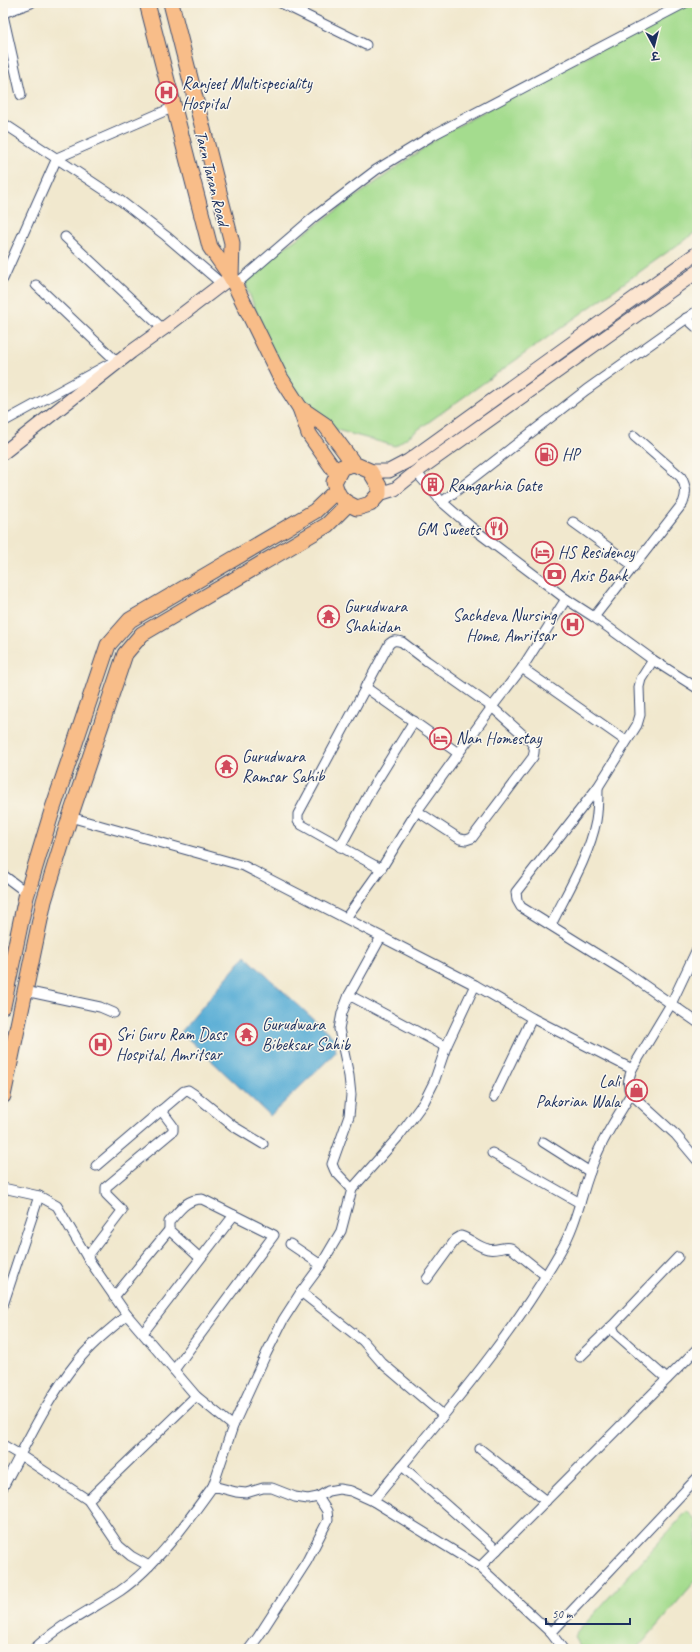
<svg xmlns="http://www.w3.org/2000/svg" width="700" height="1652" font-family="Caveat,'Playpen Sans Deva',sans-serif">
<style>
.green{fill:#a4dc8e;stroke:#608676}
.water{fill:#59add5;stroke:#3a6e9a}
.lines{fill:none;stroke-linecap:round;stroke-linejoin:round}
.minor-casing{stroke:#3b4b6f;stroke-width:11}
.secondary-casing{stroke:#3b4b6f;stroke-width:15}
.primary-casing{stroke:#3b4b6f;stroke-width:17}
.minor{stroke:#fff;stroke-width:9}
.secondary{stroke:#fce5d0;stroke-width:13}
.primary{stroke:#f8bd89;stroke-width:15}
.labels{text-anchor:middle;dominant-baseline:central;stroke-width:3;stroke-linejoin:round;paint-order:stroke}
.poi-label{font-size:17px;fill:#1b2f5e;stroke:#fbf7ec;text-anchor:start}
.street-label{font-size:17px;fill:#1b2f5e;stroke:#fbf7ec}
</style>
<rect width="100%" height="100%" fill="#fbf7ec"/>
<filter id="ink" filterUnits="userSpaceOnUse"><feTurbulence type="fractalNoise" baseFrequency=".025" numOctaves="2"/><feDisplacementMap in="SourceGraphic" scale="8" xChannelSelector="R" yChannelSelector="G"/><feConvolveMatrix kernelMatrix="1 2 1 2 8 2 1 2 1" color-interpolation-filters="sRGB"/></filter>
<filter id="wash" filterUnits="userSpaceOnUse"><feTurbulence type="fractalNoise" baseFrequency=".012" numOctaves="4" result="noise"/><feDisplacementMap in="SourceGraphic" scale="16" xChannelSelector="R" yChannelSelector="G"/><feGaussianBlur stdDeviation="0.9" result="paint"/><feColorMatrix in="noise" values="0 0 0 0 0 0 0 0 0 0 0 0 0 0 0 0 0 1.4 0 .05"/><feComposite in="paint" operator="in"/></filter>
<g filter="url(#wash)">
<rect width="100%" height="100%" fill="#f1e8ce"/>
<!-- green -->
<g class="green">
<polygon points="685,3 697,3 697,231 395,446 326,427 282,381 243,277 445,133"/>
<polygon points="687,1511 697,1522 697,1579 637,1649 581,1649 574,1636"/>
</g>
<!-- water -->
<polygon class="water" points="245,956 334,1038 336,1052 270,1116 181,1032"/>
</g>
<g filter="url(#ink)">
<g class="lines">
<defs>
<g id="minor">
<polyline points="281,3 366,45"/>
<polyline points="3,13 31,3"/>
<polyline points="3,15 21,95"/>
<polyline points="3,123 121,201 166,236 222,284"/>
<polyline points="65,237 163,329"/>
<polyline points="3,279 57,158 174,107"/>
<polyline points="36,285 115,360"/>
<polyline points="235,285 314,217 376,170 433,135 685,3"/>
<polyline points="686,318 697,328"/>
<polyline points="3,422 109,364"/>
<polyline points="416,472 442,502 471,527 566,599 594,617 653,660 697,688"/>
<polyline points="442,502 586,390 697,311"/>
<polyline points="573,522 634,566"/>
<path d="M594,617L683,503C687,493 686,486 681,477L634,436"/>
<polyline points="653,660 641,679 639,687 640,715 637,725 598,787 516,892 517,900 521,907 624,971 697,1022"/>
<polyline points="522,668 626,741"/>
<polyline points="365,687 458,753"/>
<path d="M70,817L244,866L475,985L532,1018L632,1069C629,1078 626,1085 631,1094L676,1135L697,1160"/>
<polyline points="340,847 371,790 414,721"/>
<path d="M381,869L302,825L298,821V814L389,644C393,640 396,640 402,642L427,661L492,707L530,741C535,747 535,750 533,757L472,838L466,840L460,839L417,811"/>
<polyline points="3,875 27,893"/>
<polyline points="346,918 381,869 417,811 492,707 522,668 566,599"/>
<path d="M551,925C567,892 589,857 596,821C598,810 598,798 598,787"/>
<polyline points="25,991 100,1007 114,1013"/>
<polyline points="349,995 446,1047"/>
<polyline points="632,1069 671,1004 697,949"/>
<polyline points="494,1097 532,1018"/>
<polyline points="543,1142 590,1172"/>
<polyline points="492,1153 580,1203"/>
<polyline points="96,1166 184,1091 188,1090 194,1094 233,1126 263,1144"/>
<polyline points="3,1188 39,1196 57,1206 87,1257 127,1315 196,1396 233,1426"/>
<polyline points="352,1189 335,1171 332,1164 349,1116 351,1095 349,1076 339,1029 342,1013 349,995 381,937"/>
<polyline points="290,1244 321,1265"/>
<polyline points="87,1257 122,1211 120,1208 106,1194 106,1187 173,1131 173,1126 161,1110"/>
<path d="M427,1279L456,1239L461,1236C471,1239 478,1247 488,1249C496,1251 504,1246 511,1248L546,1276"/>
<polyline points="301,1292 363,1341 382,1363 443,1415"/>
<polyline points="114,1297 169,1230"/>
<polyline points="3,1305 39,1196"/>
<polyline points="143,1333 234,1215"/>
<polyline points="580,1357 612,1326"/>
<path d="M174,1370L274,1235L202,1199C186,1199 179,1211 169,1222V1230L200,1258"/>
<polyline points="667,1379 615,1333 612,1326 678,1257"/>
<polyline points="3,1445 20,1455 88,1500 119,1546 131,1556 149,1566"/>
<polyline points="480,1449 546,1501"/>
<polyline points="402,1466 497,1550"/>
<polyline points="213,1486 233,1426 266,1354 283,1320 301,1292 321,1265 341,1231 352,1189 399,1136 424,1102 434,1082 446,1047 475,985"/>
<path d="M3,1487C26,1445 46,1400 76,1363C90,1345 109,1330 127,1315"/>
<polyline points="88,1500 196,1396"/>
<path d="M373,1501C439,1420 509,1342 561,1250C579,1220 582,1186 597,1154C606,1133 619,1114 631,1094"/>
<polyline points="480,1567 697,1349"/>
<polyline points="551,1633 563,1649"/>
<path d="M34,1649C59,1625 91,1610 120,1591C156,1566 188,1521 213,1486L236,1492L246,1493L263,1488H272L295,1497L308,1499L318,1497L328,1491L339,1489L351,1491L373,1501L480,1567L551,1633L697,1478"/>
<polyline points="249,1649 258,1637 307,1561 328,1520 327,1511 318,1497"/>
</g>
<g id="secondary">
<polyline points="3,453 131,352 163,329 231,277"/>
<polyline points="370,471 389,471 408,461 697,253"/>
<polyline points="379,494 395,489 416,472 697,272"/>
</g>
<g id="primary">
<polyline points="147,3 210,247 231,277 280,377 300,408 309,434 337,474"/>
<polyline points="171,3 232,243 231,277"/>
<path d="M300,408L325,425L354,464L370,471L379,486V494L370,504L357,508C342,501 338,498 334,482L342,467L354,464"/>
<polyline points="3,1006 26,897 52,811 108,645 130,620 315,511 336,491"/>
<polyline points="3,1096 44,901 70,817 125,654 142,634 327,525 348,504"/>
</g>
</defs>
<!-- minor casing -->
<use href="#minor" class="minor-casing"/>
<!-- secondary casing -->
<use href="#secondary" class="secondary-casing"/>
<!-- primary casing -->
<use href="#primary" class="primary-casing"/>
<!-- minor -->
<use href="#minor" class="minor"/>
<!-- secondary -->
<use href="#secondary" class="secondary"/>
<!-- primary -->
<use href="#primary" class="primary"/>
</g>
</g>
<!-- icons -->
<defs>
<symbol id="hospital-ring" viewBox="-11 -11 22 22"><circle r="9.5" fill="#fbf7ec" stroke="#d1495b" stroke-width="1.5"/><path d="M-5-5h3v3.5h4V-5h3V5h-3V1.5h-4V5h-3Z" fill="#d1495b"/></symbol>
<symbol id="fuel-ring" viewBox="-11 -11 22 22"><circle r="9.5" fill="#fbf7ec" stroke="#d1495b" stroke-width="1.5"/><path d="M-5.5-6h7V0h2V4h1.3V-2.5L3-4.5l.8-.8L6-3V5H2.5V1h-1V6h-7ZM-4.2-4.7v3.2H.2V-4.7Z" fill="#d1495b"/></symbol>
<symbol id="building-ring" viewBox="-11 -11 22 22"><circle r="9.5" fill="#fbf7ec" stroke="#d1495b" stroke-width="1.5"/><path d="M-4-6H4V6H1V3H-1V6H-4ZM-2.5-4.3h1.7v1.8h-1.7ZM.8-4.3h1.7v1.8H.8ZM-2.5-1h1.7V.8h-1.7ZM.8-1h1.7V.8H.8Z" fill="#d1495b"/></symbol>
<symbol id="restaurant-ring" viewBox="-11 -11 22 22"><circle r="9.5" fill="#fbf7ec" stroke="#d1495b" stroke-width="1.5"/><path d="M-5-6h1v4h1v-4h1v4h1v-4h1v5L-1.5 .5V6h-2V.5L-5-1ZM5-6V6H3V1.5H1.5Q1.5-4 5-6Z" fill="#d1495b"/></symbol>
<symbol id="hotel-ring" viewBox="-11 -11 22 22"><circle r="9.5" fill="#fbf7ec" stroke="#d1495b" stroke-width="1.5"/><path d="M-6-4.5h1.5V1H6V5H4.5V3h-9V5H-6ZM-4 0a1.8 1.8 0 1 1 3.6 0ZM.5 0V-2.5h3Q6-2.5 6 0Z" fill="#d1495b"/></symbol>
<symbol id="bank-ring" viewBox="-11 -11 22 22"><circle r="9.5" fill="#fbf7ec" stroke="#d1495b" stroke-width="1.5"/><path d="M-6-4H6V4H-6ZM0-2.3a2.3 2.3 0 1 0 0 4.6a2.3 2.3 0 1 0 0-4.6Z" fill="#d1495b"/></symbol>
<symbol id="temple-ring" viewBox="-11 -11 22 22"><circle r="9.5" fill="#fbf7ec" stroke="#d1495b" stroke-width="1.5"/><path d="M0-6L5-2H3V0L6.5 2.5H4V6H1.5V3h-3V6H-4V2.5H-6.5L-3 0V-2H-5Z" fill="#d1495b"/></symbol>
<symbol id="shop-ring" viewBox="-11 -11 22 22"><circle r="9.5" fill="#fbf7ec" stroke="#d1495b" stroke-width="1.5"/><path d="M-5-2.5h2.3a2.7 3.5 0 0 1 5.4 0H5L5.5 6h-11ZM-1.5-2.5h3a1.5 2.3 0 0 0-3 0Z" fill="#d1495b"/></symbol>
</defs>
<g fill-rule="evenodd">
<use href="#hospital-ring" x="154" y="80" width="25" height="25"/>
<use href="#fuel-ring" x="534" y="442" width="25" height="25"/>
<use href="#building-ring" x="420" y="472" width="25" height="25"/>
<use href="#restaurant-ring" x="484" y="516" width="25" height="25"/>
<use href="#hotel-ring" x="530" y="540" width="25" height="25"/>
<use href="#bank-ring" x="542" y="562" width="25" height="25"/>
<use href="#temple-ring" x="316" y="604" width="25" height="25"/>
<use href="#hospital-ring" x="560" y="612" width="25" height="25"/>
<use href="#hotel-ring" x="428" y="726" width="25" height="25"/>
<use href="#temple-ring" x="214" y="754" width="25" height="25"/>
<use href="#temple-ring" x="234" y="1022" width="25" height="25"/>
<use href="#hospital-ring" x="88" y="1032" width="25" height="25"/>
<use href="#shop-ring" x="624" y="1078" width="25" height="25"/>
</g>
<g class="labels">
<!-- poi labels -->
<g class="poi-label">
<text x="182" y="83">Ranjeet Multispeciality<tspan x="182" dy="20">Hospital</tspan></text>
<text x="562" y="454">HP</text>
<text x="448" y="485">Ramgarhia Gate</text>
<text x="480" y="529" text-anchor="end">GM Sweets</text>
<text x="558" y="552">HS Residency</text>
<text x="570" y="575">Axis Bank</text>
<text x="344" y="606">Gurudwara<tspan x="344" dy="20">Shahidan</tspan></text>
<text x="556" y="615" text-anchor="end">Sachdeva Nursing<tspan x="556" dy="20">Home, Amritsar</tspan></text>
<text x="456" y="738">Nan Homestay</text>
<text x="242" y="756">Gurudwara<tspan x="242" dy="20">Ramsar Sahib</tspan></text>
<text x="262" y="1024">Gurudwara<tspan x="262" dy="20">Bibeksar Sahib</tspan></text>
<text x="116" y="1034">Sri Guru Ram Dass<tspan x="116" dy="20">Hospital, Amritsar</tspan></text>
<text x="620" y="1081" text-anchor="end">Lali<tspan x="620" dy="20">Pakorian Wala</tspan></text>
</g>
<!-- street labels -->
<g class="street-label">
<text transform="translate(212 178) rotate(76)">Tarn Taran Road</text>
</g>
</g>
<!-- margin -->
<rect width="700" height="1652" fill="none" stroke="#fbf7ec" stroke-width="16"/>
<!-- north arrow -->
<g transform="translate(654 46) rotate(173)" stroke="#fbf7ec" stroke-width="3" paint-order="stroke">
<path d="M0-3L7 15L0 10L-7 15Z" fill="#1b2f5e"/>
<text y="-6" font-size="11" font-weight="bold" text-anchor="middle" fill="#1b2f5e">उ</text>
</g>
<!-- scale -->
<path d="M546 1618v6h84v-6" fill="none" stroke="#1b2f5e" stroke-width="2"/>
<text x="552" y="1618" font-size="12" fill="#1b2f5e" stroke="#fbf7ec" stroke-width="3" paint-order="stroke">50 m</text>
</svg>
